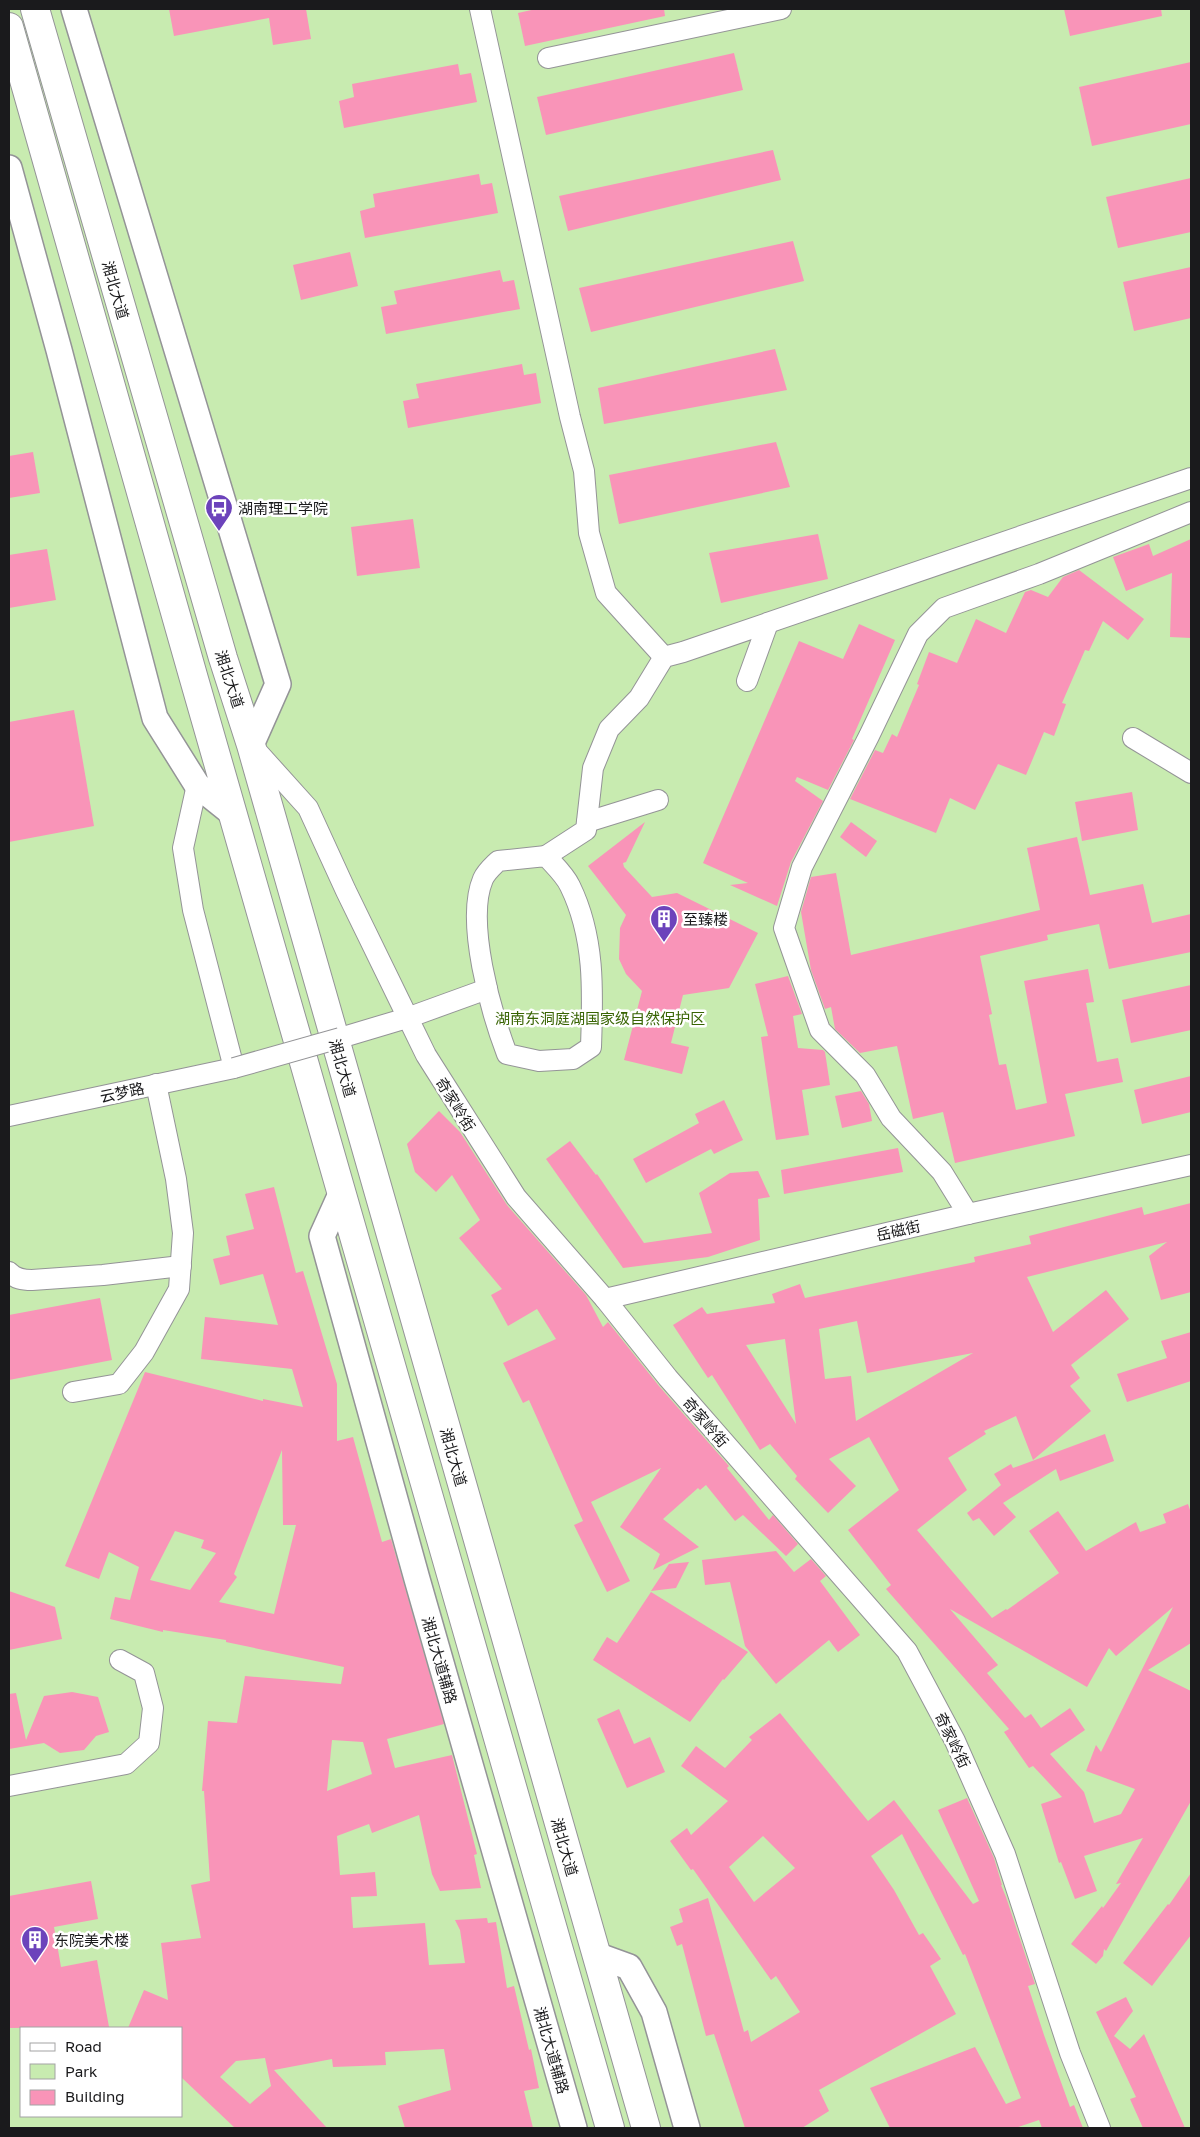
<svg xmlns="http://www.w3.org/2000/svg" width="1200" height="2137" font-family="'Golos Text','Noto Sans SC',sans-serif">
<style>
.green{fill:#c8ebb0;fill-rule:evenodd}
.building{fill:#f994b8;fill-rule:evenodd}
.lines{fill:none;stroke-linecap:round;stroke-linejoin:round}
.minor-casing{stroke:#949497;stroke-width:22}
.major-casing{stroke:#949497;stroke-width:28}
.highway-casing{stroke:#949497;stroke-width:30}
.minor{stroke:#fff;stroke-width:20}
.major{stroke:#fff;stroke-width:25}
.highway{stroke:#fff;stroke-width:28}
.minor-bridge-casing{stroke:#949497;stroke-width:22;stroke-linecap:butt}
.minor-bridge{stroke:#fff;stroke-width:20}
.labels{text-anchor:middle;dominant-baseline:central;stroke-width:5;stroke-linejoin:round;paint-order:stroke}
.street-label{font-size:15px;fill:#1a1a1c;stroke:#fff}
.poi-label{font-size:15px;fill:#1a1a1c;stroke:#fff;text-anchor:start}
.park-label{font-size:15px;fill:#386403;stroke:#fff}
</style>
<rect width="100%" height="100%" fill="#f1f2f5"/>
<!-- green -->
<path class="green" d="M9,9H1191V2128H9ZM21,2028H181V2116H21Z"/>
<!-- building -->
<g class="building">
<polygon points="169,9 306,9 311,39 273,45 269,18 174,36"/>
<polygon points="536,9 664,9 665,16 525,46 518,13"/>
<polygon points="1064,9 1161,9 1162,16 1070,36"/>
<polygon points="734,53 743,90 546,135 537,97"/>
<polygon points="1191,62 1191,124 1092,146 1079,87"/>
<polygon points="458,64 460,75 471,73 477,102 344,128 339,101 354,97 352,84"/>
<polygon points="773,150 781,180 568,231 559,196"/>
<polygon points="479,174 481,185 492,183 498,213 365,238 360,211 375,207 373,194"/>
<polygon points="1191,178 1191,232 1118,248 1106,197"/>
<polygon points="793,241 804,281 591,332 579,288"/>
<polygon points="350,252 358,286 301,300 293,265"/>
<polygon points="1191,267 1191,318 1134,331 1123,282"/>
<polygon points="500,270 503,282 514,280 520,309 386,334 381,307 397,304 394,291"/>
<polygon points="775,349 787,390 604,424 598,388"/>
<polygon points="522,364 524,375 536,373 541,403 408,428 403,401 419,398 416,384"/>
<polygon points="776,442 790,487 619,524 609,475"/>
<polygon points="33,452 40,493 9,498 9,456"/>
<polygon points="413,519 420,568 357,576 351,527"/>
<polygon points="818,534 828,579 721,603 709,553"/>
<polygon points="1191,539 1191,638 1170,637 1172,573 1126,591 1113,557 1149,544 1153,556"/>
<polygon points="47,549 56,600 9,608 9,555"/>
<polygon points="1079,570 1144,619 1128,640 1103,621 1089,651 1085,650 1062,703 1066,704 1054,736 1044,732 1026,775 998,764 975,810 950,798 936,833 850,799 875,750 883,753 892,734 897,737 919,685 917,684 929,652 957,663 976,619 1006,633 1025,592 1031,590 1048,597 1063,577"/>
<polygon points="859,624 895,640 852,739 854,740 828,790 797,777 795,781 823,801 791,862 777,906 730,885 748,883 703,863 799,641 843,659"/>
<polygon points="74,710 94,826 9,842 9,722"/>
<polygon points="1132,792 1138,830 1082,841 1075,802"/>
<polygon points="645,822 626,862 623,863 624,867 652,897 677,893 758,933 729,988 683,995 671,1043 689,1047 682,1074 624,1060 642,991 626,974 619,959 620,928 626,915 588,866"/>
<polygon points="851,822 877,841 866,857 840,837"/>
<polygon points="1077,837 1090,895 1143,884 1152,923 1191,914 1191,952 1109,969 1099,924 1047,935 1048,940 980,956 992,1014 989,1015 999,1065 1006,1064 1016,1110 1047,1103 1024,981 1088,969 1094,1002 1086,1003 1097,1062 1118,1058 1123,1082 1065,1094 1075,1136 955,1163 943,1112 913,1119 897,1046 860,1053 835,1029 831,1007 825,1009 811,970 801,912 811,877 836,873 851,955 1040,910 1027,848"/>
<polygon points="788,976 802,1014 793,1016 798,1048 823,1050 825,1052 830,1085 802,1090 809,1135 776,1140 761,1037 768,1036 755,984"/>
<polygon points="1191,985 1191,1030 1131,1043 1122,1000"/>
<polygon points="1191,1076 1191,1112 1142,1124 1134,1090"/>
<polygon points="861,1091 869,1104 872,1121 842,1128 835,1096"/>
<polygon points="724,1100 743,1140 714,1154 711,1149 646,1183 633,1159 699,1123 695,1114"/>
<polygon points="439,1111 460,1132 507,1205 586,1295 603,1327 608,1322 659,1386 729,1466 727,1468 769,1520 773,1515 798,1544 786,1556 743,1515 735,1521 706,1485 700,1490 698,1488 663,1519 699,1547 653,1570 660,1554 620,1527 661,1468 591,1502 630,1581 607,1592 574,1525 583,1521 529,1400 523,1403 503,1363 556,1339 537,1309 508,1326 491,1295 502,1289 459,1238 480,1220 452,1175 436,1192 415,1172 407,1144"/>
<polygon points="570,1141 596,1175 597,1174 644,1243 712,1233 699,1193 730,1173 758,1171 770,1197 758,1199 760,1240 708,1257 623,1268 546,1159"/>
<polygon points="898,1148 903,1172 784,1194 781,1170"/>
<path d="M274,1187L296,1273L303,1271L337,1384V1441L353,1437L382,1542L391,1539L444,1724L387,1739L395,1768L452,1755L477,1854L474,1855L481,1888L440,1891L432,1874L419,1815L372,1833L369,1824L337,1836L340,1875L375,1872L377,1896L351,1897L353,1928L425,1923L429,1965L465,1963L460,1930L455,1920L487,1918L488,1923L496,1922L507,1988L514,1986L529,2050L531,2049L539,2088L524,2091L533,2128H405L398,2106L451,2090L444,2049L385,2052L386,2065L333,2067L332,2059L274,2070L327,2128H235L181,2077V2028H128L144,1990L168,2000L161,1943L201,1938L191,1885L210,1881L204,1791H202L208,1721L237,1723L245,1676L341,1684L344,1667L226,1642V1640L163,1630V1632L110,1619L115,1597L130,1600L139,1567L109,1552L99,1579L65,1566L145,1372L263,1401V1399L303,1407L292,1369L201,1359L205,1317L278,1325L263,1274L220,1285L213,1259L230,1255L226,1236L254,1229L245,1194ZM282,1450L283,1525H296L274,1614L219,1602L237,1577L234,1574ZM175,1531L204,1540L201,1548L216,1553L190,1590L150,1580ZM332,1740L363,1742L372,1774L327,1791ZM265,2058L271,2086L250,2104L220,2077L236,2061Z"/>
<path d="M1191,1203V1292L1161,1300L1149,1256L1167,1242L1027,1277L1053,1332L1106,1290L1129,1319L1071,1365L1080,1378L1070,1386L1091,1411L1033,1460L1016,1416L984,1431L986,1434L948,1458L967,1490L917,1530L992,1618L1006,1609L1007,1610L1059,1573L1029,1531L1058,1511L1086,1551L1136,1522L1140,1532L1166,1523L1163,1514L1188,1504L1191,1513V1643L1148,1670L1191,1691V1801L1106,1951L1104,1949L1103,1956L1096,1964L1071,1944L1102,1906L1103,1908L1121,1883L1116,1884L1143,1838L1084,1856L1097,1891L1075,1899L1061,1862L1059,1863L1041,1804L1062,1797L1033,1766L1029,1768L1004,1732L1009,1729L886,1589L891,1585L848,1530L899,1490L869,1437L829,1459L856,1486L828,1513L795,1479L797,1476L770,1444L760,1450L712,1375L708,1378L673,1325L702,1307L707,1314L775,1303L772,1294L800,1284L805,1298L975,1262L974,1257L1031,1244L1029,1236L1142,1207L1144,1215ZM857,1321L867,1373L973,1353L856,1421L851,1376L825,1379L819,1329ZM785,1339L796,1424L746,1345ZM1173,1607L1101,1752L1096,1745L1086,1771L1135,1789L1121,1814L1094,1823L1084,1792L1050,1754L1085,1730L1070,1708L1041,1728L1031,1714L1025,1718L987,1673L998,1665L950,1609L1087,1687L1109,1648L1116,1656Z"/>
<polygon points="100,1298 112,1360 9,1380 9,1315"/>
<polygon points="1191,1332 1191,1381 1127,1402 1117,1374 1167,1358 1161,1341"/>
<polygon points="1105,1434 1114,1461 1060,1481 1056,1469 1003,1503 1016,1517 994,1536 979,1518 973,1521 967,1513 1001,1485 994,1474 1011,1464 1013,1468"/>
<polygon points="776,1551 794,1572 811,1559 826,1576 820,1581 860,1635 838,1652 829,1640 776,1684 745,1646 730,1582 705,1585 702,1560"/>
<polygon points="689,1562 676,1588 651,1591 669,1564"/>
<polygon points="9,1591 55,1607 62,1639 9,1650"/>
<polygon points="651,1592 748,1652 724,1680 723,1679 690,1722 593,1660 607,1637 617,1643"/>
<polygon points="72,1692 98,1697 109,1732 96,1736 84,1750 60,1753 44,1743 9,1749 9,1694 16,1693 26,1740 44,1696"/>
<polygon points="619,1709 634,1744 650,1737 665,1772 627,1788 597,1719"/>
<path d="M780,1713L868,1821L894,1800L973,1904L979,1901L938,1810L967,1798L994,1858L1002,1885H1001L1006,1897L1035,1984L1028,1986L1044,2035L1070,2107L1074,2105L1083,2128H1042L1039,2120L1015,2128H890L870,2088L975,2047L1006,2104L1021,2098L965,1954L963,1955L902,1834L871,1856L894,1890L919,1935L923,1933L941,1959L930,1966L956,2014L819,2090L829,2111L802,2128H745L714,2034L706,2036L682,1944L677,1946L670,1927L683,1922L679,1909L708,1898L744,2032L748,2030L751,2042L800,2012L776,1976L771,1980L693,1869L691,1870L670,1841L687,1828L691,1835L728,1801L681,1766L696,1746L725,1768L752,1740L749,1737ZM763,1836L795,1868L754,1902L729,1867Z"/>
<polygon points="1191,1873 1191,1935 1152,1986 1123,1963 1168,1904 1169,1905"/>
<polygon points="91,1881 98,1919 54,1927 61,1967 97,1960 109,2027 9,2028 9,1896"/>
<polygon points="1126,1997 1133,2011 1114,2036 1130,2049 1144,2034 1185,2128 1143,2128 1130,2099 1136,2097 1096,2012"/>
</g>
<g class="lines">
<defs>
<g id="minor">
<polyline points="480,9 570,417 584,471 589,533 606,593 664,657"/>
<polyline points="548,58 781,9"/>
<polyline points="747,681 768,623"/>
<polyline points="1133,738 1191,773"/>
<polyline points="254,748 308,808 346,891 426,1055 516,1197 605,1299 668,1378 907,1651 955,1741 1005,1854 1070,2053 1100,2128"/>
<polyline points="587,822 658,800"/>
<polyline points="546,856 586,830 593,768 609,729 639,698 664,657 683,652 1191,478"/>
<path d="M546,856C554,865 565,875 570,886C595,937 593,991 591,1047L573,1059L539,1061L507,1054C491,1012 465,921 483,879C486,872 493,866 498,861Z"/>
<polyline points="340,1038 407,1018 487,989"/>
<polyline points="9,1116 234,1068 193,910 183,848 197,785"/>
<polyline points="968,1214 942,1172 891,1118 865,1075 820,1030 784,928 802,867 869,736 918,634 944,608 1039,574 1191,512"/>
<path d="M9,1272C15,1279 23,1280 32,1280L103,1275L181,1266"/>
<polyline points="605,1299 968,1214 1191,1165"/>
<polyline points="73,1392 119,1384 144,1352 179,1289 183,1233 176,1179 156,1084"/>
<polyline points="9,1786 126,1764 149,1743 153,1708 144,1673 120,1660"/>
</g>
<g id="major">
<polyline points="74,9 278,684 251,745"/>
<polyline points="9,168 59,350 155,718 197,785 232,813"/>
<polyline points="341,1194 322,1236 417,1579 574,2128"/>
<polyline points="596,1955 629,1967 654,2012 687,2128"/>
</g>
<g id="highway">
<polyline points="35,9 223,658 251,745 646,2128"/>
<polyline points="9,27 194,679 610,2128"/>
</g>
</defs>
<!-- minor casing -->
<use href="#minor" class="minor-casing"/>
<!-- major casing -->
<use href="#major" class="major-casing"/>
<!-- highway casing -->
<use href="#highway" class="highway-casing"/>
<!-- minor -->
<use href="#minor" class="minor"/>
<!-- major -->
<use href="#major" class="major"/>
<!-- highway -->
<use href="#highway" class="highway"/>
<defs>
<polyline id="minor-bridge" points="234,1068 340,1038"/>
</defs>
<!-- minor-bridge casing -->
<use href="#minor-bridge" class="minor-bridge-casing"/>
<!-- minor-bridge -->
<use href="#minor-bridge" class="minor-bridge"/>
</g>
<!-- icons -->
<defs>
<symbol id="bus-pin" viewBox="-11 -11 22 30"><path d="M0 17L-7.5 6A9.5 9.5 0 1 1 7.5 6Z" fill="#6c43bb" stroke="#fff"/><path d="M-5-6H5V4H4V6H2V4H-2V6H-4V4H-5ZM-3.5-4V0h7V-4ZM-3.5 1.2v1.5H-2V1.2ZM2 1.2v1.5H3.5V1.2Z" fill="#fff"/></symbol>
<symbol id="building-pin" viewBox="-11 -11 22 30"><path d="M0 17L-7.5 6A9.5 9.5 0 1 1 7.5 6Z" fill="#6c43bb" stroke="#fff"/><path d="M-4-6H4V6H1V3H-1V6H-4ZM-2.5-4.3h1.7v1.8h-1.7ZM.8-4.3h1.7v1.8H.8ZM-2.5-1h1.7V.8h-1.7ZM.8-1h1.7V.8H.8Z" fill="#fff"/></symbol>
</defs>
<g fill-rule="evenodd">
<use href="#bus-pin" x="203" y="492" width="32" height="43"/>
<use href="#building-pin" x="648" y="903" width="32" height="43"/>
<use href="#building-pin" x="19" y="1924" width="32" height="43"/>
</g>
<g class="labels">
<!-- street labels -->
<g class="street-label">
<text transform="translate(116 290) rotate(74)">湘北大道</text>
<text transform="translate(230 679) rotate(72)">湘北大道</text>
<text transform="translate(343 1068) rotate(74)">湘北大道</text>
<text transform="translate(122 1092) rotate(-12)">云梦路</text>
<text transform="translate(456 1104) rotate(58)">奇家岭街</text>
<text transform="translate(898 1230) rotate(-13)">岳磁街</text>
<text transform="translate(706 1422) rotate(49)">奇家岭街</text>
<text transform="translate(454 1457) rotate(74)">湘北大道</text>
<text transform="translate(440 1660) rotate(74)">湘北大道辅路</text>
<text transform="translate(953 1740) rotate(64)">奇家岭街</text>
<text transform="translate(565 1847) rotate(74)">湘北大道</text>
<text transform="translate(552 2050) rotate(74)">湘北大道辅路</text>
</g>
<!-- poi labels -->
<g class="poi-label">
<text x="238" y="508">湖南理工学院</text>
<text x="683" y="919">至臻楼</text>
<text x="54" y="1940">东院美术楼</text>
</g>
<!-- park labels -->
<g class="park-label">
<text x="600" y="1018">湖南东洞庭湖国家级自然保护区</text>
</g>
</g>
<!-- border -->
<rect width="1200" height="2137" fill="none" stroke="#1a1a1c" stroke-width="20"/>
<!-- legend -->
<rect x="20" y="2027" width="162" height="90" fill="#ffffff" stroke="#a3a3a4"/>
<rect x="30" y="2043" width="25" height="8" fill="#ffffff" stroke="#a3a3a4"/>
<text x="65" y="2052" font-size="15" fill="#1a1a1c">Road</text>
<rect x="30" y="2064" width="25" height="15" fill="#c8ebb0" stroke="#a3a3a4"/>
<text x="65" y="2077" font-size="15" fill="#1a1a1c">Park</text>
<rect x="30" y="2090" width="25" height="15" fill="#f994b8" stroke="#a3a3a4"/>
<text x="65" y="2102" font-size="15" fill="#1a1a1c">Building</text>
</svg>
